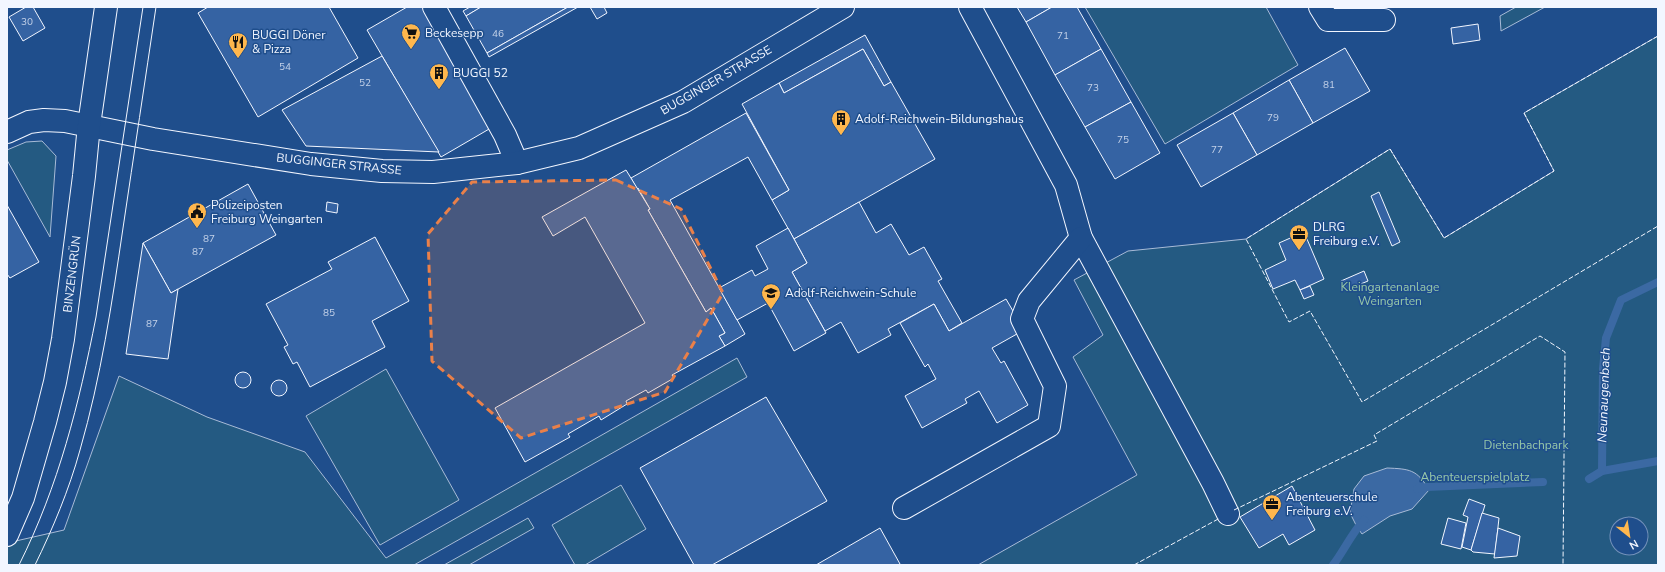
<svg xmlns="http://www.w3.org/2000/svg" width="1665" height="572" font-family="'Nunito Sans',sans-serif">
<style>
.green{fill:#245a82;stroke:#a8bbd7;fill-rule:evenodd}
.water{fill:#3b69a3;stroke:#a8bbd7}
.lines{fill:none;stroke-linecap:round;stroke-linejoin:round}
.stream{stroke:#3b69a3;stroke-width:8}
.building{fill:#3563a3;stroke:#f2f6ff}
.minor-casing{stroke:#f2f6ff;stroke-width:24}
.minor{stroke:#1f4e8c;stroke-width:22}
.tram{stroke:#f2f6ff;stroke-width:1}
.fence{stroke:#f2f6ff;stroke-width:1;stroke-dasharray:5 2;stroke-linecap:butt}
.marked{fill:#ea8049;fill-opacity:0.2;stroke:#ea8049;stroke-width:3;stroke-dasharray:8 5;stroke-linejoin:round}
.labels{text-anchor:middle;dominant-baseline:central;stroke-width:3;stroke-linejoin:round;paint-order:stroke}
.number-label{font-size:10px;fill:#c3d1e8}
.poi-label{font-size:12px;fill:#f2f6ff;stroke:#1f4e8c;text-anchor:start}
.street-label{font-size:12px;fill:#f2f6ff;stroke:#1f4e8c}
.park-label{font-size:12px;fill:#97c8a6;stroke:#1f4e8c}
.water-label{font-size:13px;font-style:italic;fill:#f2f6ff;stroke:#1f4e8c}
</style>
<rect width="100%" height="100%" fill="#1f4e8c"/>
<!-- green -->
<g class="green">
<polygon points="1085,7 1266,7 1298,65 1165,144"/>
<polygon points="1516,7 1545,7 1501,31 1500,16"/>
<path d="M1658,36V565H978L1137,475L1073,357L1103,335L1074,280L1128,251L1246,239L1390,149L1444,238L1554,171L1524,113ZM1617,524H1641V548H1617Z"/>
<polygon points="42,141 56,156 50,237 7,160 7,150 26,142"/>
<polygon points="737,358 747,377 414,565 7,565 7,543 64,530 119,376 207,417 305,452 386,558"/>
<polygon points="386,369 459,500 380,545 306,416"/>
<polygon points="621,485 646,529 585,565 575,565 552,525"/>
<polygon points="528,518 534,528 469,565 444,565"/>
</g>
<!-- water -->
<path class="water" d="M1387,468C1409,469 1417,469 1429,490L1412,509L1390,516L1362,534L1357,527L1350,513L1354,489L1364,476Z"/>
<g class="lines">
<!-- stream -->
<g class="stream">
<polyline points="1602,471 1658,461"/>
<polyline points="1589,479 1602,471 1603,369 1606,338 1621,300 1658,282"/>
<polyline points="1417,489 1427,487 1543,482"/>
<path d="M1333,565C1344,551 1351,534 1364,520"/>
</g>
</g>
<!-- building -->
<g class="building">
<polygon points="26,7 33,7 45,28 23,41 9,17"/>
<polygon points="208,7 329,7 358,58 258,117 198,13"/>
<polygon points="407,7 426,7 496,125 441,157 367,30"/>
<polygon points="470,7 481,7 466,16 463,11"/>
<polygon points="481,7 568,7 487,53 466,16"/>
<polygon points="568,7 578,7 489,57 487,53"/>
<polygon points="590,7 604,7 607,13 597,19"/>
<polygon points="1017,7 1052,7 1026,22"/>
<polygon points="1052,7 1077,7 1101,49 1055,75 1026,22"/>
<polygon points="1478,24 1480,40 1453,44 1451,28"/>
<polygon points="865,35 891,82 884,86 863,49 784,93 779,83"/>
<polygon points="1345,48 1370,91 1313,123 1289,80"/>
<polygon points="863,49 884,86 891,82 935,159 794,239 772,200 789,190 742,104 779,83 784,93"/>
<polygon points="1101,49 1131,102 1085,127 1055,75"/>
<polygon points="382,56 439,152 306,146 282,110"/>
<polygon points="1289,80 1313,123 1257,155 1233,113"/>
<polygon points="1131,102 1160,153 1115,179 1085,127"/>
<polygon points="746,113 789,190 772,200 748,157 670,200 745,334 725,346 719,336 725,333 711,308 706,312 648,210 650,209 638,188 637,189 631,178"/>
<polygon points="1233,113 1257,155 1201,187 1177,145"/>
<polygon points="626,170 650,209 648,210 706,312 711,308 725,333 719,336 725,346 672,375 674,378 648,393 646,390 626,401 627,404 601,420 599,416 568,434 570,437 525,462 495,408 645,323 585,217 553,236 542,217"/>
<polygon points="248,184 276,235 171,293 143,243"/>
<polygon points="1379,192 1400,242 1392,246 1371,196"/>
<polygon points="327,202 338,204 337,213 326,211"/>
<polygon points="859,202 876,233 891,224 909,255 924,247 942,279 938,281 962,323 949,331 934,304 888,329 891,335 858,353 841,322 825,331 792,272 807,263 794,239"/>
<polygon points="7,205 39,262 10,278 7,274"/>
<polygon points="788,228 807,263 792,272 826,333 794,351 768,303 737,320 719,288 752,270 755,276 768,269 756,246"/>
<polygon points="1304,232 1324,279 1300,290 1295,280 1273,289 1265,270 1286,260 1279,243"/>
<polygon points="375,237 409,301 372,321 385,347 310,387 297,362 293,364 284,347 288,345 266,304 332,269 328,262"/>
<polygon points="143,243 171,293 178,289 168,359 126,354"/>
<polygon points="1364,271 1368,281 1346,290 1341,281"/>
<polygon points="1310,286 1314,295 1304,299 1300,290"/>
<polygon points="1006,299 1024,330 992,348 1001,363 1004,361 1028,405 997,423 979,391 965,399 967,403 922,428 905,396 936,379 928,364 925,367 900,323 934,304 949,331"/>
<circle cx="243" cy="380" r="8"/>
<circle cx="279" cy="388" r="8"/>
<polygon points="766,397 827,501 712,565 694,565 640,468"/>
<polygon points="1292,486 1315,530 1289,545 1283,534 1259,548 1240,517"/>
<polygon points="1469,499 1485,505 1471,550 1462,547 1468,517 1463,515"/>
<polygon points="1482,513 1499,518 1495,554 1473,552 1471,550"/>
<polygon points="1448,518 1466,523 1461,549 1441,544"/>
<polygon points="880,528 900,564 897,565 816,565"/>
<polygon points="1498,528 1520,536 1517,556 1494,558"/>
</g>
<g class="lines">
<defs>
<g id="minor">
<polyline points="434,7 505,135 517,163"/>
<polyline points="970,7 1066,185 1081,238 1213,483 1228,514"/>
<polyline points="1320,7 1328,20 1384,20"/>
<polyline points="7,132 29,122 44,120 65,121 153,139 311,164 382,171 433,172 517,163 579,148 683,102 843,7"/>
<polyline points="904,508 1049,426 1055,386 1022,319 1029,301 1081,238"/>
<polyline points="7,535 23,498 45,422 55,382 63,339 84,176 89,125 106,7"/>
</g>
</defs>
<!-- minor casing -->
<use href="#minor" class="minor-casing"/>
<!-- minor -->
<use href="#minor" class="minor"/>
<!-- tram -->
<g class="tram">
<path d="M19,565C59,485 79,404 96,317L143,7"/>
<path d="M35,565C53,528 69,490 80,450C101,377 112,303 123,228C134,154 145,81 156,7"/>
</g>
<!-- fence -->
<g class="fence">
<polyline points="1658,36 1524,113 1554,171 1444,238 1390,149 1246,239 1289,322 1310,311 1362,402 1658,226"/>
<polyline points="1234,510 1377,441 1374,435 1540,336 1565,352 1563,565"/>
<polyline points="1134,565 1220,518"/>
</g>
</g>
<!-- marked area -->
<path class="marked" d="M616,180L681,209L723,293L665,392L521,438L432,361L428,234L472,182Z"/>
<!-- icons -->
<defs>
<symbol id="supermarket-pin" viewBox="-11 -11 22 30"><path d="M0 17L-7.5 6A9.5 9.5 0 1 1 7.5 6Z" fill="#ffb74d" stroke="#1f4e8c"/><path d="M-6-5.5h2.5l.6 2H6L4.5 2H-2.5L-4.4-4H-6ZM-1.5 3.2a1.3 1.3 0 1 0 .1 0ZM3 3.2a1.3 1.3 0 1 0 .1 0Z" fill="#111"/></symbol>
<symbol id="restaurant-pin" viewBox="-11 -11 22 30"><path d="M0 17L-7.5 6A9.5 9.5 0 1 1 7.5 6Z" fill="#ffb74d" stroke="#1f4e8c"/><path d="M-5-6h1v4h1v-4h1v4h1v-4h1v5L-1.5 .5V6h-2V.5L-5-1ZM5-6V6H3V1.5H1.5Q1.5-4 5-6Z" fill="#111"/></symbol>
<symbol id="building-pin" viewBox="-11 -11 22 30"><path d="M0 17L-7.5 6A9.5 9.5 0 1 1 7.5 6Z" fill="#ffb74d" stroke="#1f4e8c"/><path d="M-4-6H4V6H1V3H-1V6H-4ZM-2.5-4.3h1.7v1.8h-1.7ZM.8-4.3h1.7v1.8H.8ZM-2.5-1h1.7V.8h-1.7ZM.8-1h1.7V.8H.8Z" fill="#111"/></symbol>
<symbol id="civic-pin" viewBox="-11 -11 22 30"><path d="M0 17L-7.5 6A9.5 9.5 0 1 1 7.5 6Z" fill="#ffb74d" stroke="#1f4e8c"/><path d="M-.6-6.5H3V-4.5H.6V-3L4-1V1h2V6H-6V1h2V-1L-.6-3ZM-1.2 2.5V6h2.4V2.5Z" fill="#111"/></symbol>
<symbol id="office-pin" viewBox="-11 -11 22 30"><path d="M0 17L-7.5 6A9.5 9.5 0 1 1 7.5 6Z" fill="#ffb74d" stroke="#1f4e8c"/><path d="M-6-3h4V-5.5h4V-3h4V5H-6ZM-1-4.5V-3h2v-1.5ZM-6 0V1H6V0Z" fill="#111"/></symbol>
<symbol id="school-pin" viewBox="-11 -11 22 30"><path d="M0 17L-7.5 6A9.5 9.5 0 1 1 7.5 6Z" fill="#ffb74d" stroke="#1f4e8c"/><path d="M0-5L7-2L0 1L-7-2ZM-4 1L0 2.5L4 1V4Q0 6-4 4Z" fill="#111"/></symbol>
</defs>
<g fill-rule="evenodd">
<use href="#supermarket-pin" x="400" y="22" width="22" height="30"/>
<use href="#restaurant-pin" x="227" y="31" width="22" height="30"/>
<use href="#building-pin" x="428" y="62" width="22" height="30"/>
<use href="#building-pin" x="830" y="108" width="22" height="30"/>
<use href="#civic-pin" x="186" y="201" width="22" height="30"/>
<use href="#office-pin" x="1288" y="223" width="22" height="30"/>
<use href="#school-pin" x="760" y="282" width="22" height="30"/>
<use href="#office-pin" x="1261" y="493" width="22" height="30"/>
</g>
<g class="labels">
<!-- number labels -->
<g class="number-label">
<text x="27" y="22">30</text>
<text x="498" y="34">46</text>
<text x="1063" y="36">71</text>
<text x="285" y="67">54</text>
<text x="365" y="83">52</text>
<text x="1329" y="85">81</text>
<text x="1093" y="88">73</text>
<text x="1273" y="118">79</text>
<text x="1123" y="140">75</text>
<text x="1217" y="150">77</text>
<text x="209" y="239">87</text>
<text x="198" y="252">87</text>
<text x="329" y="313">85</text>
<text x="152" y="324">87</text>
</g>
<!-- poi labels -->
<g class="poi-label">
<text x="425" y="33">Beckesepp</text>
<text x="252" y="35">BUGGI Döner<tspan x="252" dy="14">&amp; Pizza</tspan></text>
<text x="453" y="73">BUGGI 52</text>
<text x="855" y="119">Adolf-Reichwein-Bildungshaus</text>
<text x="211" y="205">Polizeiposten<tspan x="211" dy="14">Freiburg Weingarten</tspan></text>
<text x="1313" y="227">DLRG<tspan x="1313" dy="14">Freiburg e.V.</tspan></text>
<text x="785" y="293">Adolf-Reichwein-Schule</text>
<text x="1286" y="497">Abenteuerschule<tspan x="1286" dy="14">Freiburg e.V.</tspan></text>
</g>
<!-- street labels -->
<g class="street-label">
<text transform="translate(716 80) rotate(-30)">BUGGINGER STRASSE</text>
<text transform="translate(339 164) rotate(6)">BUGGINGER STRASSE</text>
<text transform="translate(72 274) rotate(-83)">BINZENGRÜN</text>
</g>
<!-- park labels -->
<g class="park-label">
<text x="1390" y="287">Kleingartenanlage<tspan x="1390" dy="14">Weingarten</tspan></text>
<text x="1526" y="445">Dietenbachpark</text>
<text x="1475" y="477">Abenteuerspielplatz</text>
</g>
<!-- water labels -->
<g class="water-label">
<text transform="translate(1604 395) rotate(-88)">Neunaugenbach</text>
</g>
</g>
<!-- border -->
<rect width="1665" height="572" fill="none" stroke="#f2f6ff" stroke-width="16"/>
<!-- north arrow -->
<g transform="translate(1629 536) rotate(150)"><circle r="19" fill="#1f4e8c" stroke="#7391ba"/>
<path d="M0-3L7 15L0 10L-7 15Z" fill="#ffb74d"/>
<text y="-6" font-size="11" font-weight="bold" text-anchor="middle" fill="#f2f6ff">N</text>
</g>
</svg>
